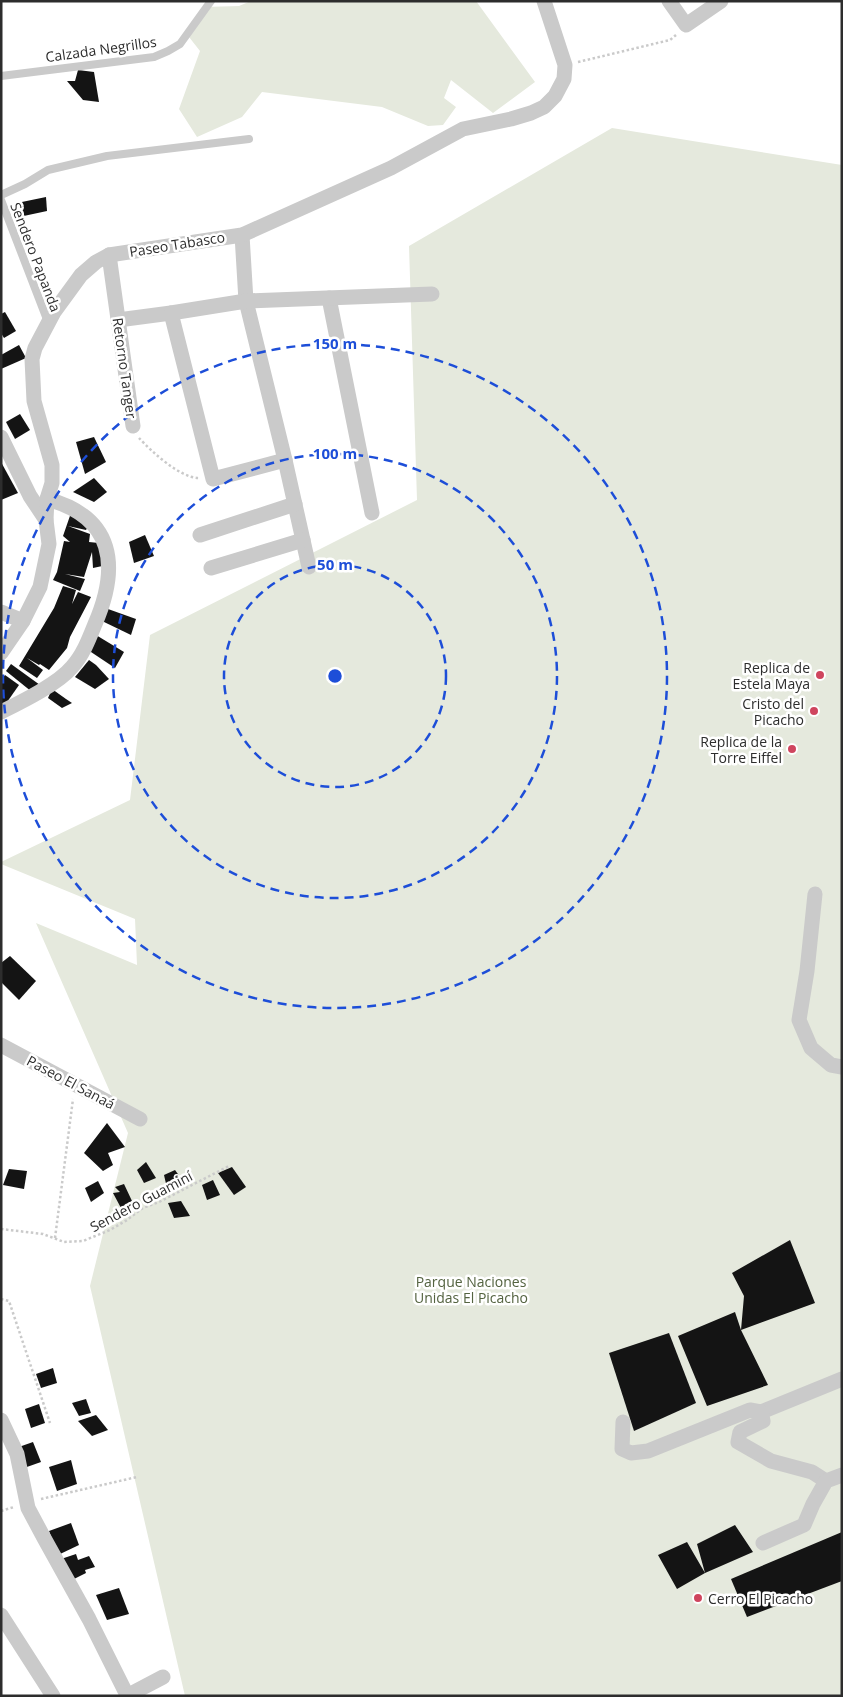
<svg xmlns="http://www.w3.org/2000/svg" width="843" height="1697" font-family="'Open Sans',sans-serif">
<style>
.green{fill:#e5e9dd}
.building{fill:#141414}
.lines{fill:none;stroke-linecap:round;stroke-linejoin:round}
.path{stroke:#cacaca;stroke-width:2.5;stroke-dasharray:2.5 2.5;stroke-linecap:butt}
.service{stroke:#cacaca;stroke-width:8}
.minor{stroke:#cacaca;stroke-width:15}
.ring{fill:none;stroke:#1d4ed8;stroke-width:2.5;stroke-dasharray:9 6}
.poi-dot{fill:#cf455e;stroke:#fff;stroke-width:2}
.labels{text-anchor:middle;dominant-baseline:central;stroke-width:5;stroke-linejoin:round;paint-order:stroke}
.street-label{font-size:14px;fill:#2d2d2d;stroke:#fff}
.poi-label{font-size:14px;fill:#2d2d2d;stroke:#fff;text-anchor:end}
.park-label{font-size:14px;fill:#546340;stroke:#fff}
.centre{fill:#1d4ed8;stroke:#fff;stroke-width:2.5}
.ring-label{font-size:15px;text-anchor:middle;font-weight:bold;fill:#1d4ed8;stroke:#fff;stroke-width:5;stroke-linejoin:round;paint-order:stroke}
</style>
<rect width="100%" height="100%" fill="#fff"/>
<!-- green -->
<g class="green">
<polygon points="251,1 476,1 535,82 493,113 451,80 444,98 456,107 443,125 428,126 382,107 262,92 242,117 197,137 179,109 200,51 189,37 203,7 239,6"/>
<polygon points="612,128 842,165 842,1696 185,1696 90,1286 128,1133 36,923 137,965 135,919 1,864 1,862 130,800 150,635 417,500 409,246"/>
</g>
<!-- building -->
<g class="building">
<polygon points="78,70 94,72 99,102 83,100 67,81 75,81"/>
<polygon points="46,197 47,211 19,217 17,203"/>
<polygon points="5,312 16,331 4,338 1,333 1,314"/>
<polygon points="19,345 26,358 1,369 1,355"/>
<polygon points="20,414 30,430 15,439 6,422"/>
<polygon points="94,437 106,462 85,474 76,442"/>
<polygon points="1,462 18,493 1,500"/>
<polygon points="94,478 107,492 94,502 73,492"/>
<polygon points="72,510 89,525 86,530 68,526 90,534 89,542 99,543 107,565 93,568 92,552 84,577 65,574 85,579 80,591 53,580 57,572 64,541 70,542 63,536"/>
<polygon points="145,535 154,556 134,563 129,542"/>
<polygon points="63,586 76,590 72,604 78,592 91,597 70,637 67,648 49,670 40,664 39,665 27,658 43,670 37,678 19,666 54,608"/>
<polygon points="108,609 136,619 131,635 102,621"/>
<polygon points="96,635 124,652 115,668 88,650"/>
<polygon points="89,660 96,665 109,679 95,689 75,677"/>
<polygon points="11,664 40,685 32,692 6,671"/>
<polygon points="5,675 19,685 5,705 1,702 1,680"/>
<polygon points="52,689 66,699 72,703 62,708 48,698"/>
<polygon points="10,956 36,981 19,1000 1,982 1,963"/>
<polygon points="107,1123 125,1147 108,1153 113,1165 103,1171 84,1153"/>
<polygon points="146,1162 156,1178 144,1183 137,1170"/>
<polygon points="232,1167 246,1187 234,1195 218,1173"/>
<polygon points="9,1169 27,1171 24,1189 3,1185"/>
<polygon points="175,1170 186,1185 167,1188 164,1175"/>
<polygon points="213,1180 220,1195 207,1200 202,1185"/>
<polygon points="98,1181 104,1193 91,1202 85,1188"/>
<polygon points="124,1184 132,1201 121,1208 113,1193 120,1192 115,1187"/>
<polygon points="181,1201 190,1216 174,1218 168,1203"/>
<polygon points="790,1240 815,1303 741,1330 744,1296 732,1273"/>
<polygon points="735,1312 741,1330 768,1385 707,1406 678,1336"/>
<polygon points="669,1333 696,1403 634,1431 609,1353"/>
<polygon points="53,1368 57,1383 41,1388 36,1374"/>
<polygon points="86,1399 91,1413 79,1416 72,1403"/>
<polygon points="39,1404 45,1423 31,1428 25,1409"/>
<polygon points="96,1415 108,1430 92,1436 78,1421"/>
<polygon points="33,1442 41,1462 24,1468 16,1448"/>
<polygon points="71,1460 77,1484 57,1491 49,1467"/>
<polygon points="71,1523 79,1545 58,1555 49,1531"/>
<polygon points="735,1525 753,1552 705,1573 677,1589 658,1555 687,1542 705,1573 697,1544"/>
<polygon points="842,1532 842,1581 747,1617 731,1579"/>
<polygon points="76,1554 78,1560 89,1556 95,1567 85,1570 86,1573 74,1579 61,1559"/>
<polygon points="119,1588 129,1614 107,1620 96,1595"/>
</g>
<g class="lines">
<!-- path -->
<g class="path">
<polyline points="578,62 670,40 676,35"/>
<path d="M139,438C151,451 180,478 199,478"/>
<polyline points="1,1229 43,1234 64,1242 83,1241 110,1230 127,1220 143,1208 159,1202 229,1166"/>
<polyline points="55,1238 73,1099"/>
<polyline points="1,1299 9,1301 50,1423"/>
<polyline points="41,1499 137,1477"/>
<polyline points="1,1511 14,1507"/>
</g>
<!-- service -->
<g class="service">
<polyline points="1,76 154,57 168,51 180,44 211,1"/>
<polyline points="1,195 25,184 48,170 107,156 249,139"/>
<polyline points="1,200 48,322"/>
</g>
<!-- minor -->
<g class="minor">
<polyline points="669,1 686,25 721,1"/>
<polyline points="242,235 246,301 285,460 309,567"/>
<polyline points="109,255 133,426"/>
<polyline points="329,298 372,513"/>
<polyline points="118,320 171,313"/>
<polyline points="1,437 30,496 46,520"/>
<polyline points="285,460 213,479 171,313 246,301 432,294"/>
<polyline points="200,535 295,504"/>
<polyline points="211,568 303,540"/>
<polyline points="1,612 23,621"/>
<polyline points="1,653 23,621 40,587 49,544 46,520 47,499 52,483 52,465 34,401 32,359 35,348 54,312 81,275 96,262 109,255 242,235 391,168 463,129 511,119 531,113 544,107 555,96 564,79 565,65 544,1"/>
<path d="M1,712C21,702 58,684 72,667C83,655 89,639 95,624C120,566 114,517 47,499"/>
<polyline points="815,894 807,971 799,1020 811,1048 831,1065 842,1067"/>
<polyline points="1,1045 140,1119"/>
<polyline points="761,1412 842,1379"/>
<polyline points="1,1420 17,1454 28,1508 44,1538 89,1619 127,1695"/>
<polyline points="623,1422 622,1449 631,1453 648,1451 750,1410 761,1412 763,1421 740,1432 738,1442 771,1461 812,1472 826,1481"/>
<polyline points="763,1543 804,1525 813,1504 826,1481 842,1475"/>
<polyline points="1,1615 53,1696"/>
<polyline points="127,1696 163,1677"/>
</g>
</g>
<!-- distance rings -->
<g class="ring">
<circle cx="335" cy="676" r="111"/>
<circle cx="335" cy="676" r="222"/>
<circle cx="335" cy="676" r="332"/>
</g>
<!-- markers -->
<g class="poi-dot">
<circle cx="820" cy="675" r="5"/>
<circle cx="814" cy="711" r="5"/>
<circle cx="792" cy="749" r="5"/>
<circle cx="698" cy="1598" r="5"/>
</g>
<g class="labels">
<!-- street labels -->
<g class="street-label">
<text transform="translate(101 49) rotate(-8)">Calzada Negrillos</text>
<text transform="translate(177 244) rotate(-9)">Paseo Tabasco</text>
<text transform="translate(36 257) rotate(69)">Sendero Papanda</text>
<text transform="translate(125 368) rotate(82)">Retorno Tanger</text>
<text transform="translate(71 1082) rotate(28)">Paseo El Sanaá</text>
<text transform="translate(141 1201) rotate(-28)">Sendero Guaminí</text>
</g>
<!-- poi labels -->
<g class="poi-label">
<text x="810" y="667">Replica de<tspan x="810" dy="16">Estela Maya</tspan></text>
<text x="804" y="703">Cristo del<tspan x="804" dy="16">Picacho</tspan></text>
<text x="782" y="741">Replica de la<tspan x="782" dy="16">Torre Eiffel</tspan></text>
<text x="708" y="1598" text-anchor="start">Cerro El Picacho</text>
</g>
<!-- park labels -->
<g class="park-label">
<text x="471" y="1281">Parque Naciones<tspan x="471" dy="16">Unidas El Picacho</tspan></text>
</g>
</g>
<circle cx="335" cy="676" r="8" class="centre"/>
<g class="ring-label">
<text x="335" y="349">150 m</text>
<text x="335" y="459">100 m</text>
<text x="335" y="570">50 m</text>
</g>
<!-- border -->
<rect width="843" height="1697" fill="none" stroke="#2d2d2d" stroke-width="5"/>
</svg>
